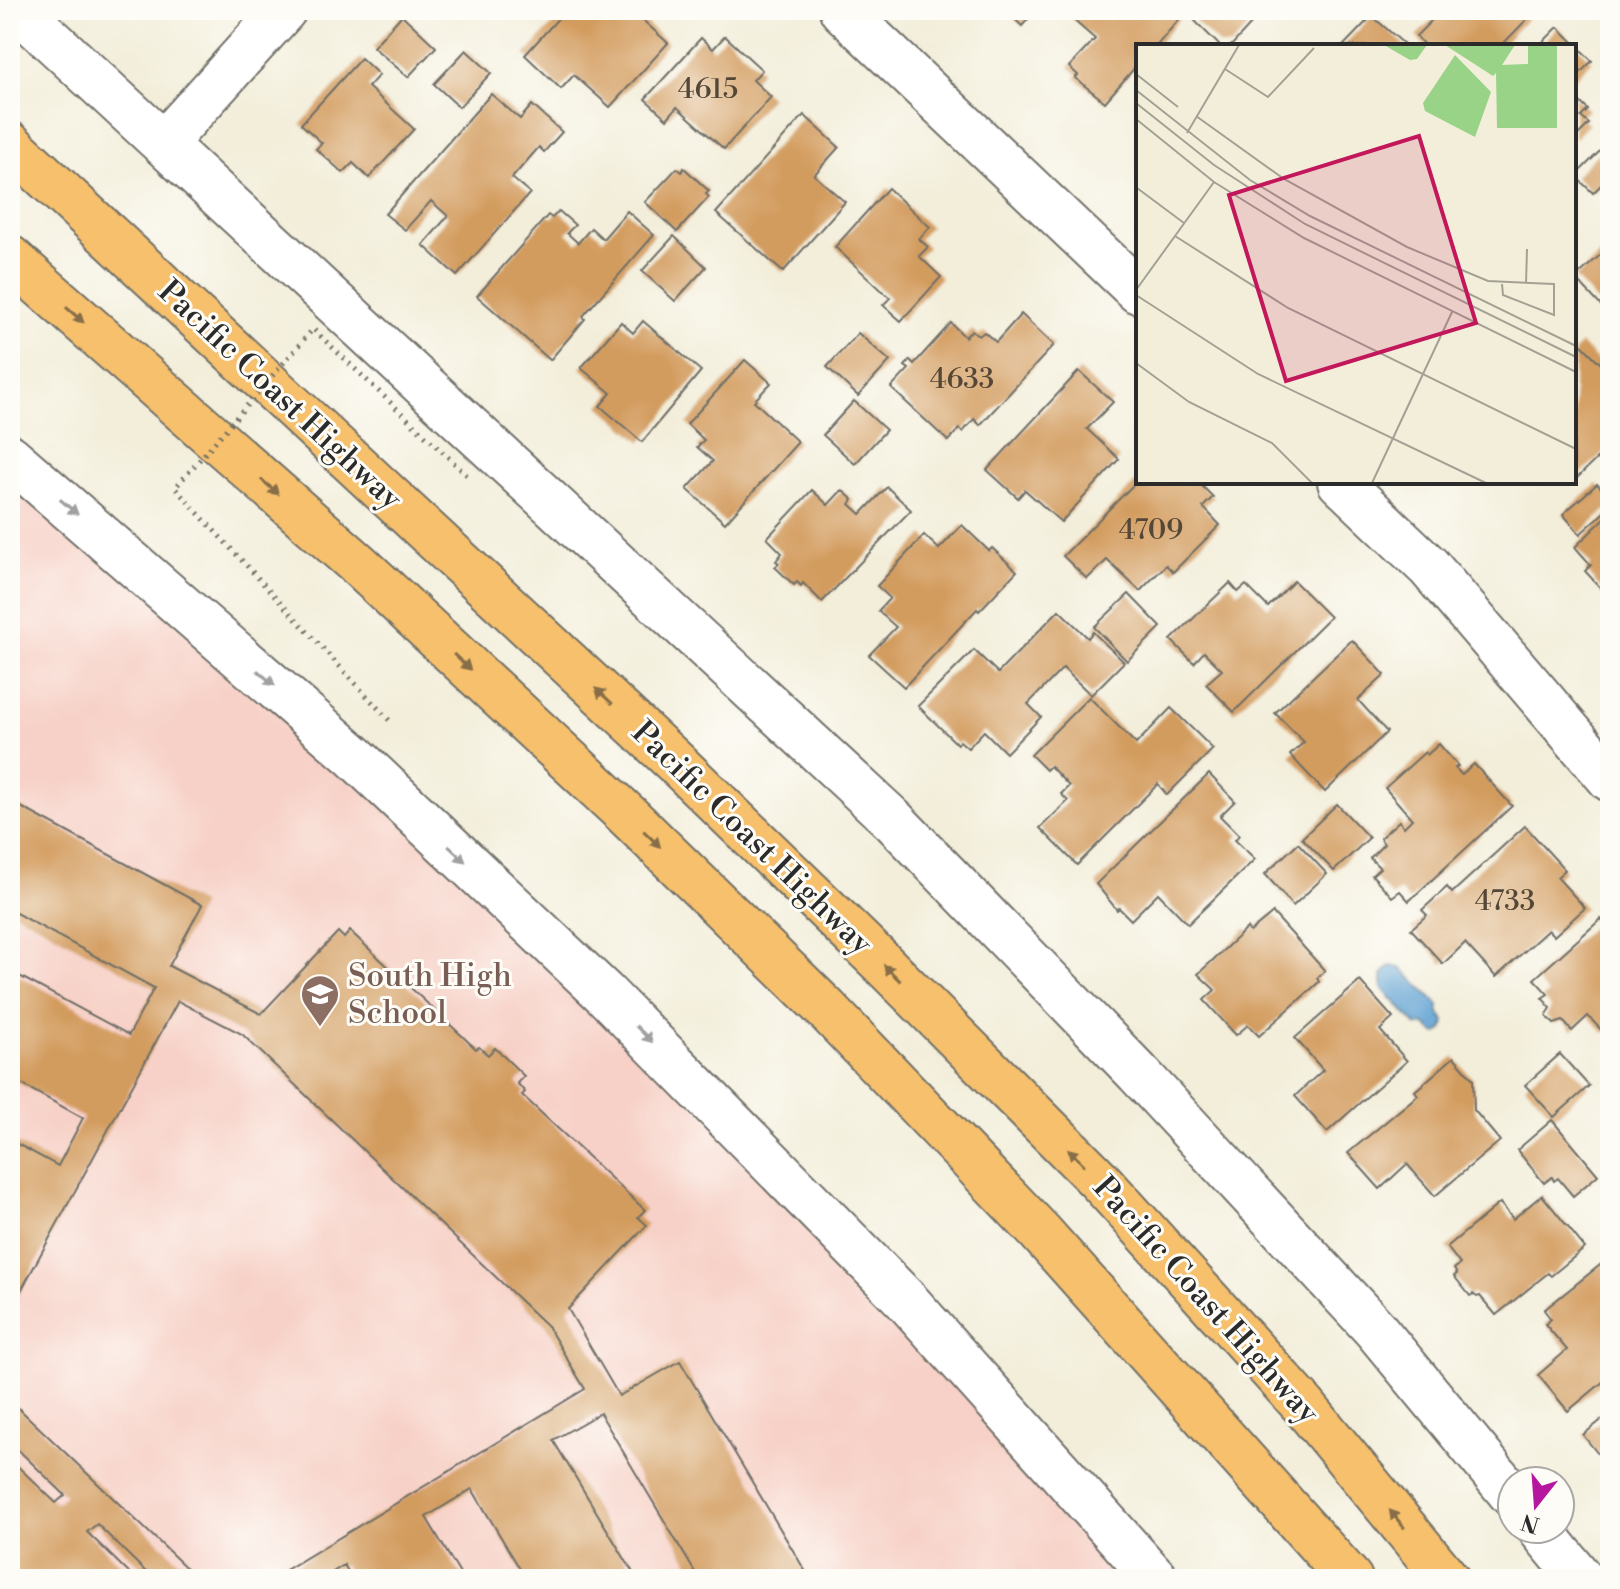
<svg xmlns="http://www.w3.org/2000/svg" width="1620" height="1589" font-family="'Libre Bodoni',serif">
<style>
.built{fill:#f7d1c7}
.water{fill:#5ea1d2;stroke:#44667e;stroke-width:2}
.building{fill:#d39c5e}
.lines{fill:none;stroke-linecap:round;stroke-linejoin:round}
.minor-casing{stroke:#716f68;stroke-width:48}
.highway-casing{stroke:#716f68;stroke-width:48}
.minor{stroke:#fff;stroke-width:44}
.highway{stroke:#f7c06c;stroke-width:44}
.path-bridge{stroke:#716f68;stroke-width:5;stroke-dasharray:2 6;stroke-linecap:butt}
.oneway{fill:#876e48}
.oneway2{fill:#a0a0a0}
.labels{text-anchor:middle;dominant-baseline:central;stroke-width:6;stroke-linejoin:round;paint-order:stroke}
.number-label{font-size:28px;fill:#554738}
.street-label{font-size:32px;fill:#2b2b2b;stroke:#fdfcf7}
.education-label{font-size:32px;fill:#785e54;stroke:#fdfcf7;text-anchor:start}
.inset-road{fill:none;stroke:#a3a094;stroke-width:2}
.view{fill:#c2185b;fill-opacity:0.15;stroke:#c2185b;stroke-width:4}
.inset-edge{fill:none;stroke:#2b2b2b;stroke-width:4}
</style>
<rect width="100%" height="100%" fill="#fdfcf7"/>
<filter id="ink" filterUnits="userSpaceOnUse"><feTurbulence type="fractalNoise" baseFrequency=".0125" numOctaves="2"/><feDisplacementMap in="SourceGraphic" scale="16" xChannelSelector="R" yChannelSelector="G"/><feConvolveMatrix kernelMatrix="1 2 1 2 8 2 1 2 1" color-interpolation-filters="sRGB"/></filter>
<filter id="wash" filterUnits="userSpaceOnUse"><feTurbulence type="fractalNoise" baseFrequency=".006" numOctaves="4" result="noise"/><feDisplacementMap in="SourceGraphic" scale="32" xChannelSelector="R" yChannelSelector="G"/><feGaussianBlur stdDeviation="1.8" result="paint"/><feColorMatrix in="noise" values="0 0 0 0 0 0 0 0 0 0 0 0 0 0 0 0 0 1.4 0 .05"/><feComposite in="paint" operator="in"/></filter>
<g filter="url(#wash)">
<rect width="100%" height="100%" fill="#f3eeda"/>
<!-- built -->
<polygon class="built" points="10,458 355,757 1156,1579 10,1579"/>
<!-- water -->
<polygon class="water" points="1390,966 1401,968 1439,1005 1439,1013 1445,1022 1443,1030 1436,1034 1425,1025 1417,1026 1382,988 1382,975"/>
<g id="blocks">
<!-- building -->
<g class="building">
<polygon points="573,10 639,10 636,14 668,43 610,107 574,75 561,89 525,55 563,13 567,17"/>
<polygon points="1005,10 1036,10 1022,26"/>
<polygon points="1062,10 1187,10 1158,44 1160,46 1138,46 1138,64 1105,102 1075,78 1078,75 1069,67 1095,39"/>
<polygon points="1206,10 1264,10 1231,46 1220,46 1195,21"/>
<polygon points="1430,10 1536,10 1501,46 1425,46 1416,36 1436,16"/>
<polygon points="402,15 436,47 408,77 373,47"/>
<polygon points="1372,16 1404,44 1403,46 1343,46"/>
<polygon points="1558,27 1592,61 1574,79 1574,46 1539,46"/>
<polygon points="725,36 762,70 753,80 771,97 724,149 677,107 667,119 645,99 701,38 713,49"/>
<polygon points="466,50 491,73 459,107 434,84"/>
<polygon points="361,58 379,75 368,87 414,129 369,178 353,163 343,173 316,149 322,143 301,124"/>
<polygon points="491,94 520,119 532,105 562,132 544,152 539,147 512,178 530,193 457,276 423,245 448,216 431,201 405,230 385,214"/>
<polygon points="1574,96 1588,110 1581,117 1589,124 1574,139"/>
<polygon points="804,115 839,147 814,175 845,202 783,272 716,213"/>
<polygon points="1610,141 1610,188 1604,182 1593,193 1575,176"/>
<polygon points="677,168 682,172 684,168 709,191 706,194 709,197 677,232 645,202"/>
<polygon points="888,188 930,227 919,239 928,247 919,256 941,277 901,321 883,305 890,298 835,247"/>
<polygon points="559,211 575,225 567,233 578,243 591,228 603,239 627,211 654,235 583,316 585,319 550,360 477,296 548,215 552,218"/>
<polygon points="674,236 706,267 675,301 642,271"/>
<polygon points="1610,246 1610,303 1604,309 1575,278"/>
<polygon points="1021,314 1054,345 980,425 974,419 963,432 959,429 948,441 891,388 909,369 905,366 910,360 914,364 951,323 965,337 972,330 979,336 984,332 996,342"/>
<polygon points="643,321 701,371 642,442 600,406 611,393 581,368 621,322 633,333"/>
<polygon points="858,333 890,361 858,396 827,367"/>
<polygon points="1581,344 1610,373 1610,446 1574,481 1574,351"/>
<polygon points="745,360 771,383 754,401 798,442 725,523 687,489 713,461 697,447 704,440 687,424"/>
<polygon points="1079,371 1113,402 1087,429 1119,459 1061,522 1025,490 1018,498 987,470"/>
<polygon points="854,401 886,430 855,464 823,435"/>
<polygon points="1138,480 1138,482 1198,482 1213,497 1203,507 1220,525 1173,572 1166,565 1140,591 1107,560 1087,579 1063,556"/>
<polygon points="1597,484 1610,498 1610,507 1580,534 1563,514"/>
<polygon points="887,487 911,510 822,602 803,583 801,586 797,582 794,585 775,567 779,563 776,561 782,553 767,538 812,490 828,505 842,490 853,500 850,504 861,514"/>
<polygon points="1610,513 1610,594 1608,592 1606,594 1585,571 1591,565 1575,547"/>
<polygon points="962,525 989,551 992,548 1017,571 979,611 977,609 904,687 869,655 896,627 878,611 890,598 877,586 924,535 939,549"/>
<polygon points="1294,581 1330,617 1234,712 1206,684 1222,670 1204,652 1194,663 1171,640 1230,583 1238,592 1246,585 1268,607"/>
<polygon points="1129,594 1161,627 1127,661 1094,627"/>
<polygon points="1059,610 1088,638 1093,632 1124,662 1091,695 1063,668 1028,704 1041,717 1006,753 984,731 968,748 960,741 957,744 918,706 974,650 998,673"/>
<polygon points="1352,640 1385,675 1358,700 1387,732 1325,792 1290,755 1304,742 1275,713"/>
<polygon points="1089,697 1136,744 1171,708 1213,749 1167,795 1158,784 1077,865 1040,828 1068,801 1061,794 1069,786 1050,766 1046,770 1031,755"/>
<polygon points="1439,744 1458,766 1455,768 1462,775 1474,764 1512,806 1409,901 1400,891 1392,897 1372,875 1380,868 1370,858 1384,844 1380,838 1399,821 1404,827 1412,819 1385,788 1425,752 1427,755"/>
<polygon points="1209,774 1235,801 1220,816 1239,835 1235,840 1255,859 1188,924 1158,893 1131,920 1119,908 1117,910 1096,884"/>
<polygon points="10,801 202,905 169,966 261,1014 338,932 344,938 350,931 476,1049 479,1047 488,1055 495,1048 524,1076 517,1083 525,1092 522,1095 645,1210 638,1217 647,1225 568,1309 619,1396 680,1361 810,1579 699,1579 600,1413 553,1440 637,1579 526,1579 472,1489 426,1517 463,1579 353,1579 344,1565 322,1579 271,1579 585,1389 548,1327 242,1034 178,1001 10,1311 10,1254 13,1248 10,1247 10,1140 58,1166 83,1118 10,1078 10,971 129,1035 154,988 10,910"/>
<polygon points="1337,804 1369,838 1334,871 1302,838"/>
<polygon points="1525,826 1565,870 1557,877 1585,908 1554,936 1548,930 1496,977 1465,943 1443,964 1411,929 1427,915 1422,910 1447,887 1452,893"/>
<polygon points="1298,843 1327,874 1293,906 1265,874"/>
<polygon points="1273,913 1325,971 1317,978 1319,982 1259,1036 1248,1025 1236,1035 1204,1000 1215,990 1198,974 1247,928 1250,932"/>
<polygon points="1601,919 1610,929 1610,1028 1604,1033 1588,1016 1572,1031 1563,1021 1554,1024 1546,1016 1551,1008 1542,998 1548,994 1534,979"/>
<polygon points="1360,981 1393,1018 1380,1030 1407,1061 1327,1132 1295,1096 1323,1070 1295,1038"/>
<polygon points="1560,1054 1589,1086 1554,1117 1525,1085"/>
<polygon points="1454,1057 1473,1079 1474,1110 1500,1141 1435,1196 1407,1164 1380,1189 1348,1153 1418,1095 1415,1091"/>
<polygon points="1552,1120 1598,1175 1573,1196 1558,1178 1554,1181 1552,1177 1544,1183 1517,1150"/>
<polygon points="1542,1195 1585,1248 1551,1276 1548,1273 1496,1315 1480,1296 1477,1297 1473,1294 1470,1296 1454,1276 1457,1274 1454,1269 1460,1264 1447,1247 1500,1203 1513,1219"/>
<polygon points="1610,1257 1610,1376 1568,1411 1538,1375 1567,1350 1545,1324 1551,1319 1544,1310"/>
<polygon points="10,1400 198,1579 153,1579 97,1524 87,1532 135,1579 10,1579 10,1459 56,1503 65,1495 10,1442"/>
<polygon points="1610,1413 1610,1469 1583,1435"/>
</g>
</g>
</g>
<g filter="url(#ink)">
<use href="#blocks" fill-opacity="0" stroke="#716f68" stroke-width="2"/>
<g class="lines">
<defs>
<g id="minor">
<polyline points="19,10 894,821 1138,1073 1375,1329 1512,1495"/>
<polyline points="842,10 1138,291"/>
<polyline points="164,143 284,10"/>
<polyline points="10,457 355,757 604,993 906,1300 1156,1579"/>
<polyline points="1340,482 1429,567 1610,779"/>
<polyline points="1540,1529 1581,1579"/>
</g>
<g id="highway">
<polyline points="10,144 675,762 879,960 1099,1180 1303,1405 1447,1579"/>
<polyline points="10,258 360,566 626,814 827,1010 1040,1232 1350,1579"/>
</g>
</defs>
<!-- minor casing -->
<use href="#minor" class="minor-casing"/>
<!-- highway casing -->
<use href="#highway" class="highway-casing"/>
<!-- minor -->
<use href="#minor" class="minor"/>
<!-- highway -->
<use href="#highway" class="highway"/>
<!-- path-bridge -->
<polyline class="path-bridge" points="389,720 175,488 313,329 470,478"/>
</g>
<!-- one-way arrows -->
<defs><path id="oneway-solid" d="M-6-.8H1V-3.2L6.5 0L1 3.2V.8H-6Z" transform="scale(2)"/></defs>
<g class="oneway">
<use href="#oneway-solid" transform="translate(75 315) rotate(41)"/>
<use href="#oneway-solid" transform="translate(270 487) rotate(41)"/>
<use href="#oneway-solid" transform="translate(462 662) rotate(43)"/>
<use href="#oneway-solid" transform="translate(604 696) rotate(-137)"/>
<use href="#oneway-solid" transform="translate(652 839) rotate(44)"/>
<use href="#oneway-solid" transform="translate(892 973) rotate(-135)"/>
<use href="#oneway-solid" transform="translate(1076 1157) rotate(-135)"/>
<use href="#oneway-solid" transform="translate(1397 1519) rotate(-130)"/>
</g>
<g class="oneway2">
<use href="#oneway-solid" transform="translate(69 507) rotate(40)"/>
<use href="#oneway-solid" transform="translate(266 678) rotate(41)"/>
<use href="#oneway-solid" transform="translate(457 854) rotate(43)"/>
<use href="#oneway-solid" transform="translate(644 1034) rotate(45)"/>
</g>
</g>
<!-- icons -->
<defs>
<symbol id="school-pin" viewBox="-11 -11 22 30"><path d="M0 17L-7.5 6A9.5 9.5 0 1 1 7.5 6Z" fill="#8d6e63" stroke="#fdfcf7"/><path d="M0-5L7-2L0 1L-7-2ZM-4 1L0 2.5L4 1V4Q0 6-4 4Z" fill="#fff"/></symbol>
</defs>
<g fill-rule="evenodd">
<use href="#school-pin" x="298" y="972" width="44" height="60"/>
</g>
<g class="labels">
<!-- number labels -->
<g class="number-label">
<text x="708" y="89">4615</text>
<text x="962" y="379">4633</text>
<text x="1151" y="530">4709</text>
<text x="1505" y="901">4733</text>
</g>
<!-- street labels -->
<g class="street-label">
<text transform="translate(280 395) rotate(43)">Pacific Coast Highway</text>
<text transform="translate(752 838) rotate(44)">Pacific Coast Highway</text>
<text transform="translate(1206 1300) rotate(48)">Pacific Coast Highway</text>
</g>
<!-- education labels -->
<g class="education-label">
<text x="348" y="976">South High<tspan x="348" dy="37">School</tspan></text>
</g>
</g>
<!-- overview -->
<g transform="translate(1136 44)">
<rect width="440" height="440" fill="#f3eeda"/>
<path d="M248,1H291L281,15L274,16ZM309,1H379L366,21L392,20V1H421V84H361L360,29L357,32ZM319,11L355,48L339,93L289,67L287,59Z" fill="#98d387"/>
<path class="inset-road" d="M89,25L132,53L178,4M0,30L42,63M0,46L114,136L174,172L440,302M0,59L78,121L169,180L440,313M60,72L148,135L271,203L352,237L418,240V271L367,251L366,240M0,75L78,138L168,194L440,328M51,89L103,1M1,144L48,179M39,192L152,264L440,405M390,240L391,205M0,246L78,138M0,251L122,330L350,439M0,319L53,358L136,399L176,439M236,439L316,268"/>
<path class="view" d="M283,92L340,279L150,337L93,151Z"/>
<rect width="440" height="440" class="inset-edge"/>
</g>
<!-- margin -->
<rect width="1620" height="1589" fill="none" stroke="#fdfcf7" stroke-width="40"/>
<!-- north arrow -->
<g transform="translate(1536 1505) rotate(197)"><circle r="38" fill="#fdfcf7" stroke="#a9a8a5" stroke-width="2"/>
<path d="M0-6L14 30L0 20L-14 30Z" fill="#b5179e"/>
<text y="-12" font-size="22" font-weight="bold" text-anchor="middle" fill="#2b2b2b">N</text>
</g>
</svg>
